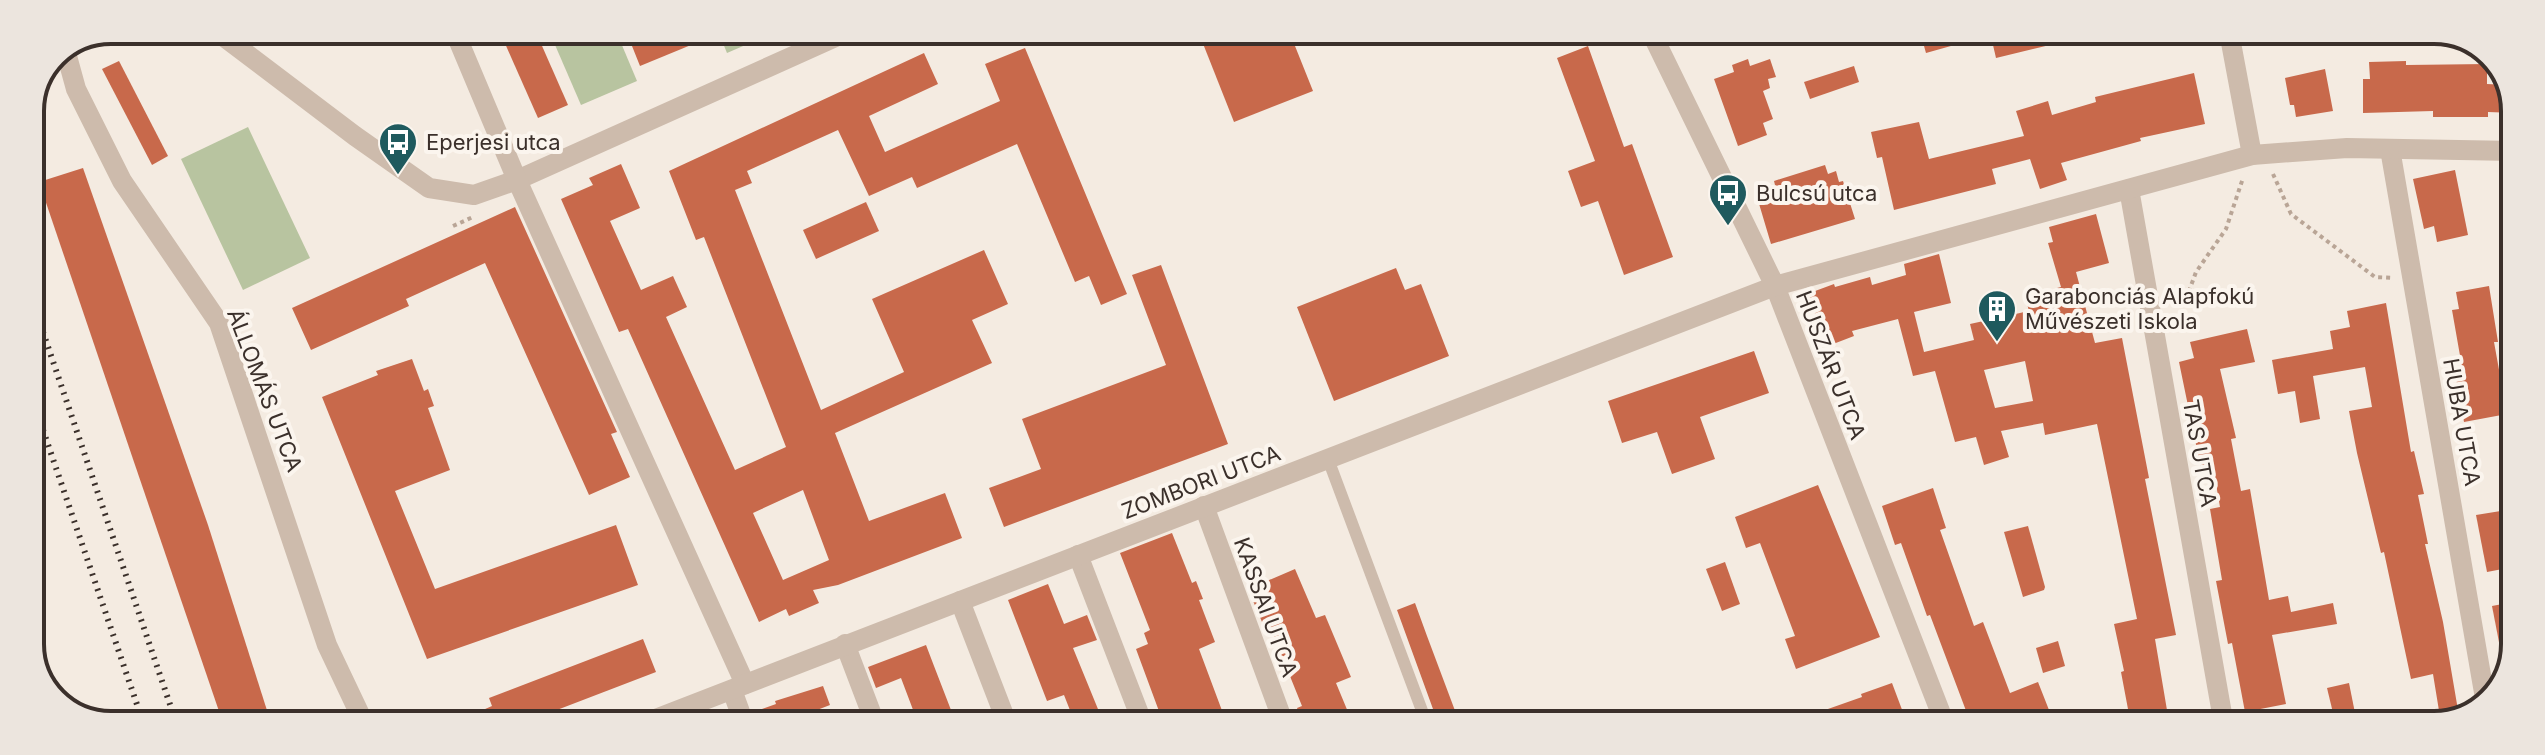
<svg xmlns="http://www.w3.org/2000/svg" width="2545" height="755" font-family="Inter,sans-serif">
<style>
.green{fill:#b8c4a0}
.building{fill:#c8694b;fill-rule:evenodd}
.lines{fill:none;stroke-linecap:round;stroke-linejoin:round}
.path{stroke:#b9a596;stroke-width:4;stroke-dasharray:4 4;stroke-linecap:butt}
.lane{stroke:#cdbbac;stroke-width:12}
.street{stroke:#cdbbac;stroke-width:20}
.rail{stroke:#3b302b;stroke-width:6;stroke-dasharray:2 6;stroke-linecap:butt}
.labels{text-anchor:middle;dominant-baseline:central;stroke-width:8;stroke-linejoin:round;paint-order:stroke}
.poi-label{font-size:22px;fill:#3b302b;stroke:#fbf5ee;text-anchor:start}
.street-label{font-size:22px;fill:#3b302b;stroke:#fbf5ee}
.rim{fill:none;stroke:#3b302b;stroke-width:4}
</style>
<rect width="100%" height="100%" fill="#f4ebe1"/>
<!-- green -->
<g class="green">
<polygon points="549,31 616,31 637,81 581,105"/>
<polygon points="718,31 778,31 727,53"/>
<polygon points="248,127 310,258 243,290 181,159"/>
</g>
<!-- building -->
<g class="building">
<polygon points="499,30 535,30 568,105 538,118"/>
<polygon points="626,31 725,31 640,66"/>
<polygon points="1198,31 1289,31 1313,91 1234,122"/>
<polygon points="1920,32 1982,32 1983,37 1926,53"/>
<polygon points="1990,32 2074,32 2075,39 1996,58"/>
<polygon points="1588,46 1624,147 1632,144 1673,257 1624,275 1598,201 1581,207 1568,171 1595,161 1557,58"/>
<path d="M1025,48L1127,294L1101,305L1089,276L1075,282L1017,144L917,188L912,177L869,196L838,130L747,171L752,183L735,190L821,410L904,372L872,299L984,250L1008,304L972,320L992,363L835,433L869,521L945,493L962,538L838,585L813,590L819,603L789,616L786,609L759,622L628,329L619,332L561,199L593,185L589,178L621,164L640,208L610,221L641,290L673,276L687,307L666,317L735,470L786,447L704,237L696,240L669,171L924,53L938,84L869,116L885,152L1000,101L985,64ZM803,490L829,560L783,580L753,513Z"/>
<polygon points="1748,59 1750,66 1770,59 1776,77 1768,79 1770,88 1763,91 1773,119 1763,123 1767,135 1738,146 1714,79 1734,72 1732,65"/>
<polygon points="119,61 168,156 152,165 102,69"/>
<polygon points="2406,61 2406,65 2487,64 2487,84 2507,85 2515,105 2515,113 2488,112 2488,117 2433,117 2433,111 2363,113 2363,79 2370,79 2369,62"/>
<polygon points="1854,66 1859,82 1810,99 1804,82"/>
<polygon points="2325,69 2333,111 2296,117 2294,105 2290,105 2285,78"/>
<polygon points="2194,73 2205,124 2140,138 2141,141 2061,163 2067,180 2040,189 2030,159 1992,169 1996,184 1894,210 1882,157 1877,158 1871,132 1919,122 1929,159 2024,136 2016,111 2048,101 2052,115 2096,102 2095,97"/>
<polygon points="1825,165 1828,174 1836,171 1839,182 1843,181 1855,219 1771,244 1757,197 1769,193 1768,187 1775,185 1774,181"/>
<polygon points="83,168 208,525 271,723 223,723 134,462 39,182"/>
<polygon points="2455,170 2468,235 2437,242 2434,226 2424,229 2413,179"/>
<polygon points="866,202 879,231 816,259 803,230"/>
<polygon points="515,207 617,432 611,434 630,477 589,495 485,263 406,299 409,306 311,350 292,308"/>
<path d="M2096,214L2109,263L2076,272L2095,343L2122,338L2149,478L2145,479L2176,635L2155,639L2169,722L2152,725H2131L2121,672L2124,671L2114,624L2137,619L2097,424L2045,435L2043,423L2001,431L2009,457L1984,465L1976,437L1955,442L1935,371L1913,376L1898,319L1852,331L1854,336L1828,346L1807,294L1834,284L1835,287L1870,277L1872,285L1906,275L1904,264L1939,254L1951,303L1914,312L1924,352L1974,340L1970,324L2029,311L2025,296L2061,287L2048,243L2053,242L2049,227ZM2025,361L2033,401L1995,408L1984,370Z"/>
<polygon points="1161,265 1228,444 1004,527 989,488 1041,469 1022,419 1166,365 1132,275"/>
<polygon points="1396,268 1405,290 1421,284 1449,356 1334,401 1297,307"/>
<polygon points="2489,286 2498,342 2494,342 2507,414 2464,422 2454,368 2462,367 2452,310 2459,309 2456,292"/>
<polygon points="2386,303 2411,452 2414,451 2424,494 2418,495 2428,544 2425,544 2443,622 2459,716 2441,723 2433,674 2411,679 2384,552 2381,553 2357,453 2349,411 2372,407 2365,367 2313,376 2320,419 2300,423 2295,391 2278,394 2272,360 2333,349 2330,331 2350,327 2347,311"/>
<polygon points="2247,329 2255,362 2220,369 2236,438 2231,439 2241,491 2250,489 2269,600 2288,596 2291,612 2333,603 2337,624 2272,635 2286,704 2245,712 2232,643 2228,644 2216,581 2222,580 2210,509 2220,507 2213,467 2201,469 2179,362 2194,358 2190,342"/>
<polygon points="1754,351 1769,393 1700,417 1715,459 1672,474 1657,432 1622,443 1608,401"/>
<polygon points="412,359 424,391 428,389 434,406 428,408 450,470 395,491 435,589 616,525 638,585 427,659 322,397 378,375 376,371"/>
<polygon points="1818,485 1880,637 1796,669 1785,639 1795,636 1760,543 1746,548 1735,517"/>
<polygon points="1933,488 1946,528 1940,530 1974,626 1983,622 2010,693 2038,682 2049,710 2012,725 1971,724 1930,615 1927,616 1901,543 1895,545 1882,506"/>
<polygon points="2513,509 2513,567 2487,572 2476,515"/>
<polygon points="2028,526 2045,587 2044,590 2023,597 2004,532"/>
<polygon points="1172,533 1192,583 1196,581 1203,599 1199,600 1215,642 1199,649 1227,724 1185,724 1182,715 1163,722 1136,649 1148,644 1144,633 1150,630 1120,553"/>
<polygon points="1725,562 1740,604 1722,611 1706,569"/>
<polygon points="1295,569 1316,618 1325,615 1351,677 1336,683 1353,724 1303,724 1297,708 1302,706 1273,634 1268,636 1248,589"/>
<polygon points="1048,584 1064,624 1087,615 1097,640 1073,648 1100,714 1093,717 1095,723 1075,723 1064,695 1047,701 1008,600"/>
<polygon points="2513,602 2512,665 2504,668 2492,606"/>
<polygon points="1415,603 1427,636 1460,724 1439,724 1433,709 1397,610"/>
<polygon points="643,639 656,672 523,723 453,723 492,706 489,698"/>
<polygon points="2058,641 2065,666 2043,673 2036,648"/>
<polygon points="926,645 934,666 956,723 918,723 901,678 876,688 868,667"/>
<polygon points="1892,683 1904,715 1879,724 1791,724 1791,722 1862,697 1861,694"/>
<polygon points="2349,683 2355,713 2334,717 2327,688"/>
<polygon points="823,686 830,705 817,710 822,723 767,723 762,709 776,704 775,701"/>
</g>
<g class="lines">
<!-- path -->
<g class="path">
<polyline points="868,40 888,31"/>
<polyline points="2273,174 2291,214 2375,277 2394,278"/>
<polyline points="453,226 473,217"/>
<polyline points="2175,329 2196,272 2226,229 2243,178"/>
</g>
<!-- lane -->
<polyline class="lane" points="1328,459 1427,724"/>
<!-- street -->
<g class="street">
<polyline points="215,30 355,136 429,188 474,195 517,180 849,31"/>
<polyline points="454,30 517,180 745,684"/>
<polyline points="1651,32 1775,286 1945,724"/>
<polyline points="2229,32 2252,155"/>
<polyline points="65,49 76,89 122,181 219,323 327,645 364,723"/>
<polyline points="2390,149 2486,704"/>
<polyline points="2129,189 2224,725"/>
<polyline points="1204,506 1284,724"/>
<polyline points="1078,555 1143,724"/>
<polyline points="960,601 1007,723"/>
<polyline points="845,644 875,723"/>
<polyline points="732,690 744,723"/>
<polyline points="645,723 1775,286 2252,155 2347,148 2515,151"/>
</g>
<!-- rail -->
<g class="rail">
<polyline points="30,294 176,722"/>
<polyline points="30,392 143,722"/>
</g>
</g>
<!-- icons -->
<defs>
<symbol id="bus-pin" viewBox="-11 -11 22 30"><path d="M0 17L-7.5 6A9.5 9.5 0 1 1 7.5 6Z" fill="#1f5a5e" stroke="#fbf5ee"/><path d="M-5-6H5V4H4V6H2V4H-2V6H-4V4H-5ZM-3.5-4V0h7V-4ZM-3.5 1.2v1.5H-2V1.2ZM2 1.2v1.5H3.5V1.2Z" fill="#fff"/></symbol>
<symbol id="building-pin" viewBox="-11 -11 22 30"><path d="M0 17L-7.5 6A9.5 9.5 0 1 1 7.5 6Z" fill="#1f5a5e" stroke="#fbf5ee"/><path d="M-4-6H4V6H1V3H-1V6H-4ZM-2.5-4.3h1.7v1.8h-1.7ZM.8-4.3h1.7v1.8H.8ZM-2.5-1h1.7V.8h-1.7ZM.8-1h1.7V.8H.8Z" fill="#fff"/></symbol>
</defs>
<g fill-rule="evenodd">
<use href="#bus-pin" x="376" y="120" width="44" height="60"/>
<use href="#bus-pin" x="1706" y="171" width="44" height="60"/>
<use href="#building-pin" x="1975" y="287" width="44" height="60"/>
</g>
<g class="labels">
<!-- poi labels -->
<g class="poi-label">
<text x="426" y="142">Eperjesi utca</text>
<text x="1756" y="193">Bulcsú utca</text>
<text x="2025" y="296">Garabonciás Alapfokú<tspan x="2025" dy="25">Művészeti Iskola</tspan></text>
</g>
<!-- street labels -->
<g class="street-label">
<text transform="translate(1831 365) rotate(69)">HUSZÁR UTCA</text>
<text transform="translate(265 390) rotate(69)">ÁLLOMÁS UTCA</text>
<text transform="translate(2462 422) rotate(80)">HUBA UTCA</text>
<text transform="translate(2200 453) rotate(80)">TAS UTCA</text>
<text transform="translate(1201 482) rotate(-21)">ZOMBORI UTCA</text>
<text transform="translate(1266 607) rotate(70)">KASSAI UTCA</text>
</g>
</g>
<!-- crop -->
<path d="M0 0H2545V755H0ZM111 44H2434A67 67 0 0 1 2501 111V644A67 67 0 0 1 2434 711H111A67 67 0 0 1 44 644V111A67 67 0 0 1 111 44Z" fill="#ece5de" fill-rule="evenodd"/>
<path class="rim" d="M111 44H2434A67 67 0 0 1 2501 111V644A67 67 0 0 1 2434 711H111A67 67 0 0 1 44 644V111A67 67 0 0 1 111 44Z"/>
</svg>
